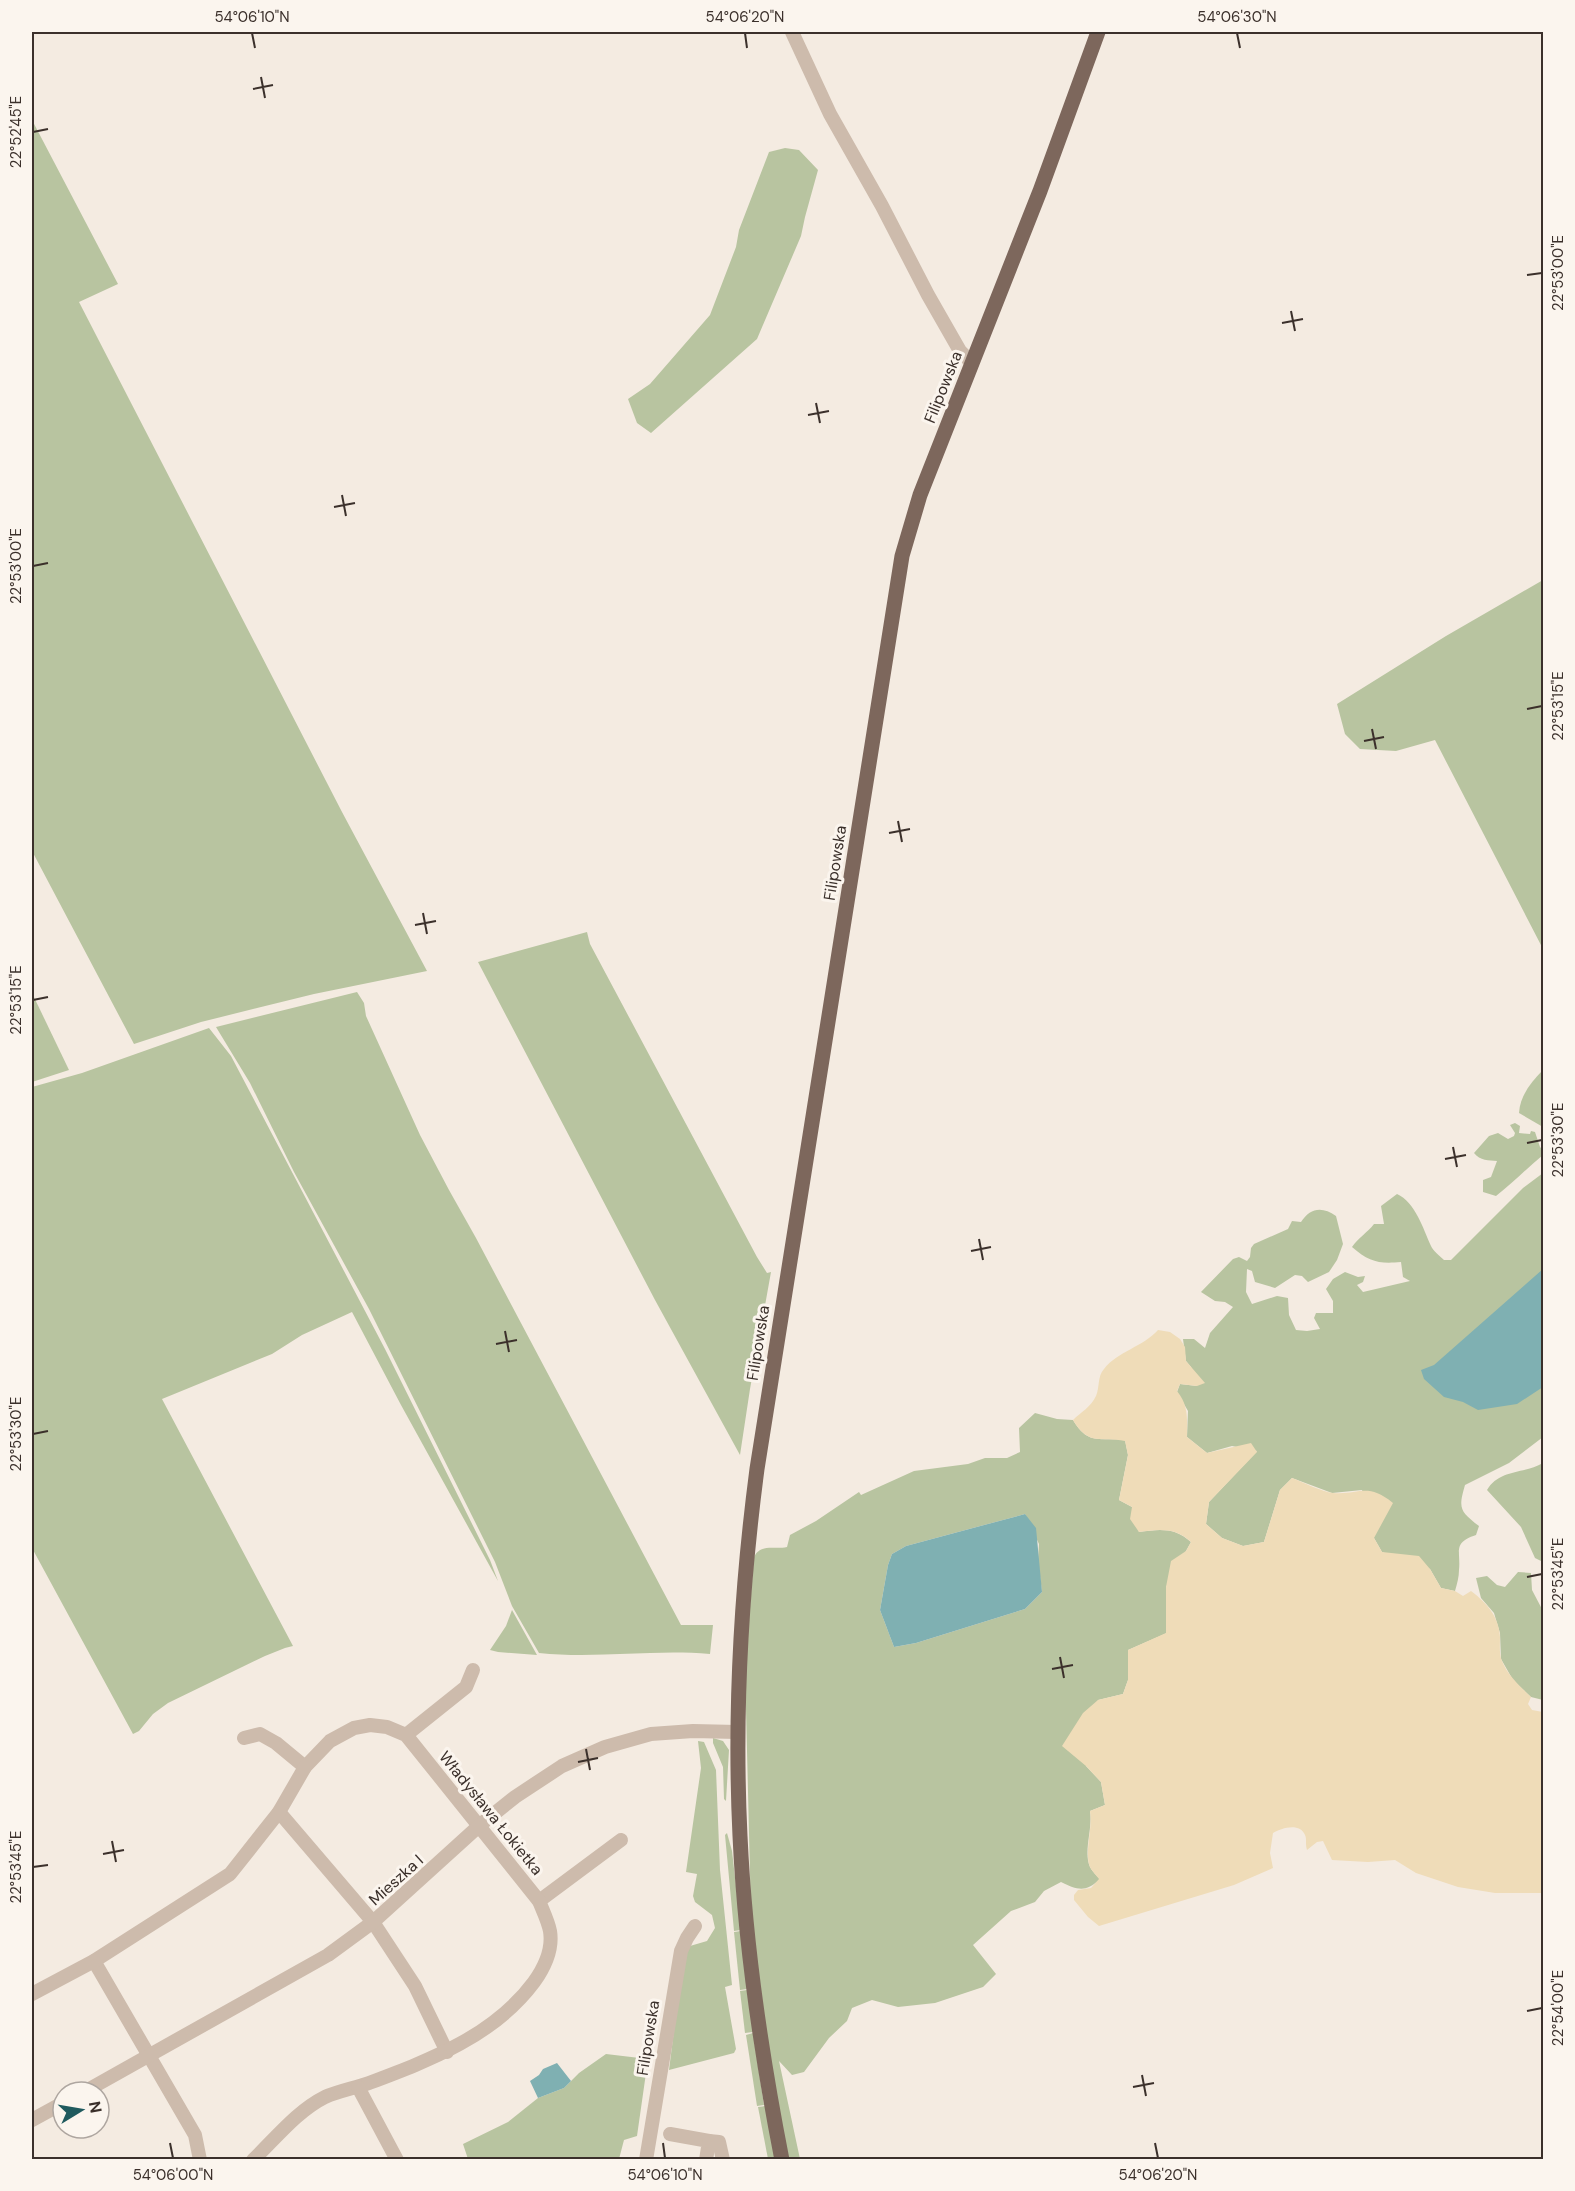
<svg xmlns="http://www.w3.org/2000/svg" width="1575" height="2191" font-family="'DM Sans',sans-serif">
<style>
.green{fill:#b8c4a0;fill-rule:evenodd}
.sand{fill:#efdcb8}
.water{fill:#7fb0b2}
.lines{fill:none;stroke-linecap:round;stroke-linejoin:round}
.minor{stroke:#cdbbac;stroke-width:14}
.major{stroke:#7d675c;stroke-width:15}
.ticks{fill:none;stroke:#3b302b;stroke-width:2}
.labels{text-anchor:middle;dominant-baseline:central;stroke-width:6;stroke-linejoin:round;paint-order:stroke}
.street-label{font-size:16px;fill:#3b302b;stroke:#fbf5ee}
.neatline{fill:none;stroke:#3b302b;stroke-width:2}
.ticks-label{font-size:15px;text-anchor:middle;fill:#3b302b}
</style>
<rect width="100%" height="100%" fill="#f4ebe1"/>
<!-- green -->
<g class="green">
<polygon points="32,120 118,284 79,302 342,812 427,971 314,994 201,1022 134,1044 32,851"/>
<polygon points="785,148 799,150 818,170 805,217 801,236 757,339 651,433 637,423 628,399 650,384 710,315 736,247 739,230 769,152"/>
<polygon points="1543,580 1543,949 1435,740 1396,751 1360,749 1345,734 1337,704 1446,636"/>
<polygon points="587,932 590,944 757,1257 767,1273 771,1272 750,1389 740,1455 655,1300 478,962"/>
<path d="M357,992L364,1003L366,1016L420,1135L449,1190L476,1238L681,1625H713L710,1654C653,1649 596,1659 539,1653L512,1606L495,1562L369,1309L294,1172L250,1083L216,1027Z"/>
<polygon points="32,993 69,1070 32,1082"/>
<polygon points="209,1028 231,1056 385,1349 490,1560 498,1581 401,1405 352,1312 302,1335 272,1354 162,1399 293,1646 285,1648 265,1656 168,1703 153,1714 139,1731 133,1734 32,1548 32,1087 82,1073"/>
<path d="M1543,1070V1127L1519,1113C1520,1096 1531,1082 1543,1070Z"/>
<path d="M1515,1123L1520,1126L1519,1133L1530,1134L1531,1131L1535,1132L1540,1147L1543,1150V1155C1527,1168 1513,1183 1496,1196L1483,1192V1180L1491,1177L1497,1161C1489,1160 1480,1161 1474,1153L1489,1136L1498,1133L1508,1139L1514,1136L1515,1133L1510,1125Z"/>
<path d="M1543,1173V1437L1509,1463L1465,1485C1458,1509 1460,1511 1479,1526L1476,1535C1452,1543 1461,1551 1459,1570C1459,1577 1457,1584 1455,1591L1441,1588L1430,1569L1382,1552L1374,1538L1362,1490L1332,1493L1292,1478L1280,1490L1264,1542L1243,1546L1222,1538L1206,1524L1209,1502L1257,1451L1232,1446L1207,1453L1187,1437L1188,1411L1177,1392L1180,1384L1197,1386L1191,1367L1186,1361L1183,1339H1194L1205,1348L1210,1333L1233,1307L1225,1302L1215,1301L1201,1292L1233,1259L1239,1257L1247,1261L1250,1257L1251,1248L1254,1244L1288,1229L1292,1221L1301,1222C1310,1208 1322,1206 1336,1216L1343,1244L1337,1260L1329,1272L1308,1282L1302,1276L1295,1275L1275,1288L1255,1282L1252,1271L1247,1269L1246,1292L1252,1304L1277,1296L1288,1298L1289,1315L1296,1330L1307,1331L1320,1329L1314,1318L1316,1313H1333V1301L1326,1289L1333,1279L1345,1272L1358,1277L1365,1276L1363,1282L1357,1285L1363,1292L1410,1281L1403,1277L1401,1262C1379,1264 1369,1262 1352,1247C1359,1237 1367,1233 1374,1224H1384L1381,1206L1397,1194C1415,1202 1423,1228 1431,1246C1433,1251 1439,1255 1444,1260H1451L1523,1188Z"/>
<path d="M1035,1413L1057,1419L1073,1420C1088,1446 1101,1437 1125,1440L1128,1455L1119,1500L1132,1507L1139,1532C1159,1529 1175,1527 1191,1542L1166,1587L1167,1633L1128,1650V1680L1123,1694L1098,1700L1086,1766L1101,1782L1105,1805L1090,1811C1093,1829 1083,1851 1090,1867C1092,1871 1097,1876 1100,1879C1085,1893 1078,1890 1061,1882L1044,1891L1035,1902L1011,1911L973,1945L996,1974L983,1987L935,2003L898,2007L872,2000L852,2008L847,2021L829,2038L804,2072L792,2075L779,2061L800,2159H788L771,2067L751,1916L745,1668L754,1557C761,1543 774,1550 787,1547L790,1535L816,1521L859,1492L861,1495L914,1471L968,1464L985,1458H1007L1020,1452L1019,1428ZM1025,1514L1039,1544L1038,1560L1042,1592L1025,1609L916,1643L894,1647L880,1610L888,1565L892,1554L906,1546Z"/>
<path d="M1543,1463V1562L1535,1558L1521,1527L1487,1490C1499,1469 1524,1474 1543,1463Z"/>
<polygon points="1518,1572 1531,1573 1532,1590 1543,1611 1543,1700 1531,1697 1513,1680 1501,1659 1500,1633 1494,1613 1481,1598 1476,1578 1487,1576 1497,1585 1505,1587"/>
<polygon points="512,1610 537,1655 498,1652 490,1650 506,1626"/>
<polygon points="713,1738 723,1741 729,1750 726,1801 724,1799 723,1767 713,1743"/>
<polygon points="698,1741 704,1742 716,1770 720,1870 732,1985 725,1987 736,2049 734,2053 669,2070 684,1951 690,1946 707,1941 715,1928 712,1915 695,1902 693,1896 697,1874 686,1872 701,1768"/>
<polygon points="727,1833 732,1851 741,1930 734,1931 725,1835"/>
<polygon points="741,1931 747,1989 740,1990 734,1932"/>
<polygon points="747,1990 753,2032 745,2033 740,1991"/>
<polygon points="753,2033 764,2105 757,2106 746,2035"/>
<polygon points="606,2054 648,2059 637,2136 624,2140 619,2159 468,2159 463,2144 508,2122 538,2098 564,2088 579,2073"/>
<polygon points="765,2106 776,2159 768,2159 758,2107"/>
</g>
<!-- sand -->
<path class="sand" d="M1158,1330L1170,1332L1180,1339L1185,1347L1186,1361L1205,1383L1197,1386L1180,1384L1177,1391C1189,1406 1187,1419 1187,1437L1207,1453L1251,1443L1257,1452L1209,1502L1206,1524L1222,1538L1243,1546L1264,1542L1280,1490L1292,1478C1303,1482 1322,1492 1333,1493C1360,1495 1367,1482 1393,1503L1374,1538L1382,1552L1419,1556L1430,1569L1441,1588L1455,1591L1463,1596L1471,1591C1487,1603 1499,1617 1500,1637C1500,1645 1499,1654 1502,1661C1508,1676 1520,1686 1531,1697L1528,1704L1532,1710L1543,1712V1893H1495L1458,1887L1416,1873L1395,1860L1368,1862L1332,1860L1323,1841L1317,1842L1307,1850C1305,1844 1307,1839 1305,1835C1300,1822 1281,1828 1273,1833L1270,1853L1273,1868L1234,1885L1099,1926L1088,1917L1074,1900V1895L1078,1890L1091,1888L1099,1879C1097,1876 1092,1871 1090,1867C1084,1853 1093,1828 1090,1811L1105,1805L1101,1782L1086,1766L1062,1746L1083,1713L1098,1700L1123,1694L1128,1680V1650L1166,1633V1587L1171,1561L1186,1551L1191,1542C1176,1527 1158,1529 1139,1532L1130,1519L1132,1507L1119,1500L1128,1455L1125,1441C1101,1436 1089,1447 1073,1420C1081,1412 1091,1407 1096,1396C1100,1387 1097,1377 1104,1369C1118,1351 1143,1347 1158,1330Z"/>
<!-- water -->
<g class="water">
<polygon points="1543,1269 1543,1387 1517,1404 1478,1410 1463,1402 1444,1397 1424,1379 1421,1370 1434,1365"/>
<polygon points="1025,1514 1036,1528 1042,1592 1025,1609 916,1643 894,1647 880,1610 888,1565 892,1554 906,1546"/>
<polygon points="557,2063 571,2081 564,2088 538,2098 530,2081 539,2075 543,2069"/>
</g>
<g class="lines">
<!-- minor -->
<g class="minor">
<polyline points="792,32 830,114 882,206 928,295 960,351 972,363"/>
<polyline points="406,1735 466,1687 473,1670"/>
<polyline points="244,1738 260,1734 276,1743 305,1767"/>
<polyline points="279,1812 373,1922 415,1986 447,2052"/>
<polyline points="539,1901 621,1840"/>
<polyline points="94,1961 195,2135 200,2160"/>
<path d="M32,1994L94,1961L230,1874L279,1812L305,1767L330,1741L354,1728L370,1725L387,1727L406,1735L539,1901C543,1911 548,1921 550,1931C553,1949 544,1968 534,1982C494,2036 430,2060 369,2083C355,2088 339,2091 325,2097C297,2111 276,2138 253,2160"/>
<polyline points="358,2087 397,2160"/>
<polyline points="84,2092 328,1955 373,1922 480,1825 515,1797 562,1766 605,1747 651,1734 693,1731 737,1732"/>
<polyline points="32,2120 63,2103"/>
<polyline points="670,2134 709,2141 706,2160"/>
<polyline points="709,2141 719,2142 723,2160"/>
<polyline points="646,2160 681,1951 687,1938 695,1926"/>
</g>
<!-- major -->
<path class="major" d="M782,2160C761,2053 745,1945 740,1836C734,1713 741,1591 757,1469L902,556L920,495L1040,191L1098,32"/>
</g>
<!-- ticks -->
<path class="ticks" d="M252,33L255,48M745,33L747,48M1237,33L1240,48M261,77L265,98M253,89L273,85M33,132L48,129M1527,275L1542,273M1291,311L1295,331M1282,323L1303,319M816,403L820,423M808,415L829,411M342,495L346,516M334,507L355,503M33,566L48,563M1527,709L1542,706M1372,729L1376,749M1364,741L1384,737M898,821L902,842M889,833L910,829M423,913L427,934M415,925L436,921M33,1000L48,997M1527,1143L1542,1140M1453,1147L1457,1167M1445,1159L1466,1155M979,1239L983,1260M971,1251L991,1247M505,1331L509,1352M496,1344L517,1340M33,1434L48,1431M1527,1577L1542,1574M1060,1657L1064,1678M1052,1669L1073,1665M586,1749L590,1770M578,1762L598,1758M112,1841L116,1862M103,1854L124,1850M33,1867L48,1865M1527,2011L1542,2008M1142,2075L1146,2096M1133,2087L1154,2083M170,2143L173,2158M663,2143L665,2158M1155,2143L1158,2158"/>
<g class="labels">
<!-- street labels -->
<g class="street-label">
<text transform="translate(943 387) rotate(-68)">Filipowska</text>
<text transform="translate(835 863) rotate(-81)">Filipowska</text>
<text transform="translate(758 1343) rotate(-81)">Filipowska</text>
<text transform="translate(491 1813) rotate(51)">Władysława Łokietka</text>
<text transform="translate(396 1880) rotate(-42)">Mieszka I</text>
<text transform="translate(648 2038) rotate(-81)">Filipowska</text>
</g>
</g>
<!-- border -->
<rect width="1575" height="2191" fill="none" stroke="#fbf5ee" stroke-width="66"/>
<!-- north arrow -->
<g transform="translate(81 2110) rotate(79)"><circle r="28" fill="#fbf5ee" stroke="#aea6a0" stroke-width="1.5"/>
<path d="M0-4.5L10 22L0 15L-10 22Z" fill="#1f5a5e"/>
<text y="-9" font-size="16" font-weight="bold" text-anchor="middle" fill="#3b302b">N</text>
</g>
<rect x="33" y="33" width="1509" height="2125" class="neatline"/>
<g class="ticks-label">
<text x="252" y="22">54°06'10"N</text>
<text x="745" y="22">54°06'20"N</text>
<text x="1237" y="22">54°06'30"N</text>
<text transform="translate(16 132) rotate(-90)" y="5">22°52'45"E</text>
<text transform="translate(1558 273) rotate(-90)" y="5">22°53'00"E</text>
<text transform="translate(16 566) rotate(-90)" y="5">22°53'00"E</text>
<text transform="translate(1558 706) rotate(-90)" y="5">22°53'15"E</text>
<text transform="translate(16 1000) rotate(-90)" y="5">22°53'15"E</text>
<text transform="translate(1558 1140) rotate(-90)" y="5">22°53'30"E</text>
<text transform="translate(16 1434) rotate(-90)" y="5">22°53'30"E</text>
<text transform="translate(1558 1574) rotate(-90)" y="5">22°53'45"E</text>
<text transform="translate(16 1867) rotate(-90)" y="5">22°53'45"E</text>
<text transform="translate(1558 2008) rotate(-90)" y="5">22°54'00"E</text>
<text x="173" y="2180">54°06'00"N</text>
<text x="665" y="2180">54°06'10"N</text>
<text x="1158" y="2180">54°06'20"N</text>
</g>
</svg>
